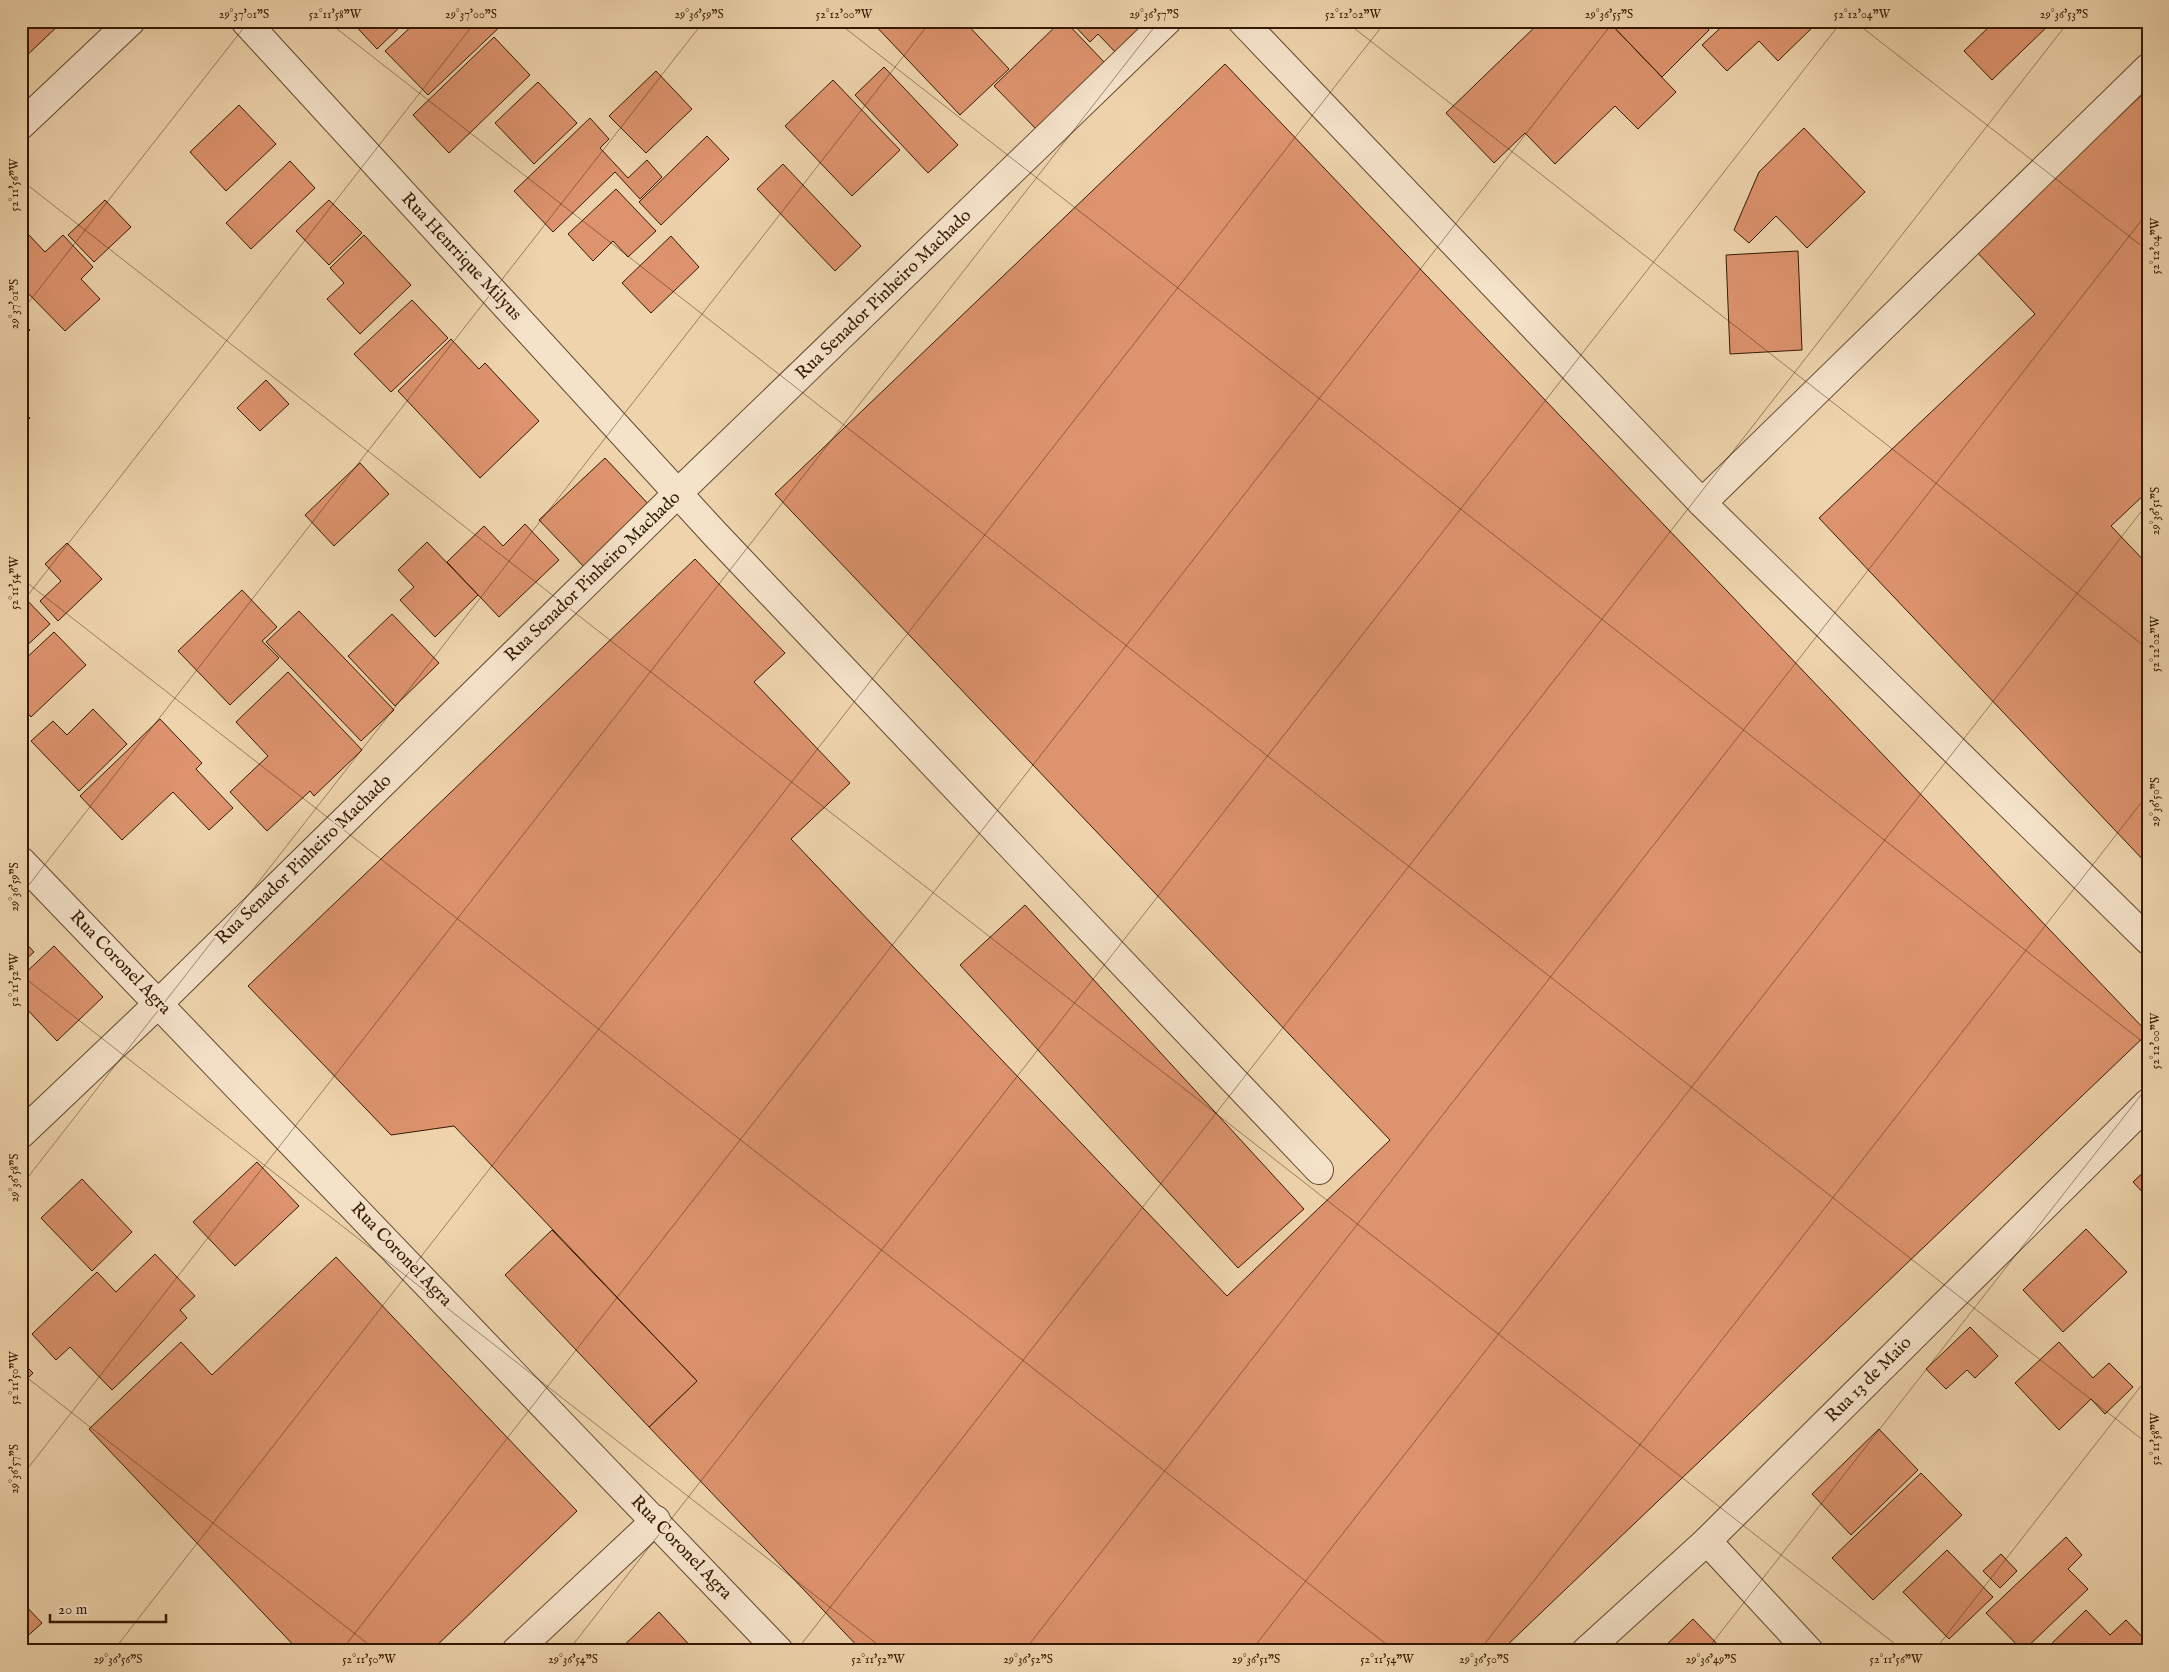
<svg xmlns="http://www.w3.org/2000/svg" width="2169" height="1672" font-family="'IM FELL English',serif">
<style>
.building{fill:#dd936d;stroke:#351901}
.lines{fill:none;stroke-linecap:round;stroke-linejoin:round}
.minor-casing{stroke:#63482c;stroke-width:30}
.minor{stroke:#f4e2c9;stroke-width:28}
.ticks{fill:none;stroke:#351901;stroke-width:1;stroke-opacity:0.45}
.labels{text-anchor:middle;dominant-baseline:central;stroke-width:4;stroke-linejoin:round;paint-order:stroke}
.street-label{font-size:18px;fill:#351901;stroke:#f4e2c9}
.neatline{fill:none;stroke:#351901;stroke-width:2}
.ticks-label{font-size:12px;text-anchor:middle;fill:#351901}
</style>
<rect width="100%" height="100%" fill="#eed3ac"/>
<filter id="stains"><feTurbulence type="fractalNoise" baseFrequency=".004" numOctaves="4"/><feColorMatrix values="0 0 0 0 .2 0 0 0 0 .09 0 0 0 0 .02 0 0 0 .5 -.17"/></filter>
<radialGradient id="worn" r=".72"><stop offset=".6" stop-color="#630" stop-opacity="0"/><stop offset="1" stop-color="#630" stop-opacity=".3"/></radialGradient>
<!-- building -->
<g class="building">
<polygon points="21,21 63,21 21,61"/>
<polygon points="351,21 406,21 377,49"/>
<polygon points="417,21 506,21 428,95 385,51"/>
<polygon points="871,21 964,21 1009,69 960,115"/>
<polygon points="1061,21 1065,21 1106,64 1037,130 994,86"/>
<polygon points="1070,21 1155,21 1119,56 1098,34 1090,42"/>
<polygon points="1541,21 1608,21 1676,92 1638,129 1615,106 1555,164 1525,133 1494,163 1446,113"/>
<polygon points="1608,21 1701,21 1709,30 1662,77"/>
<polygon points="1728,21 1815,21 1817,23 1778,61 1759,41 1727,71 1702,45"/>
<polygon points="1995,21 2053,21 1992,80 1964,51"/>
<polygon points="494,37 530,75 449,153 413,115"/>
<polygon points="1225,64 2148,1033 1501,1651 862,1651 649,1427 697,1381 454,1126 391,1135 248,986 695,559 785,653 754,682 850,783 791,839 1227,1296 1390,1140 775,494"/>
<polygon points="884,67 958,145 928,173 855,95"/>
<polygon points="656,71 692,109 646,153 609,116"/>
<polygon points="833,80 900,150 852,196 785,126"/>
<polygon points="538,82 577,123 534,164 495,123"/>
<polygon points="2148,89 2148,491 2111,526 2148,565 2148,865 1819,518 2035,314 1976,251"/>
<polygon points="239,105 276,144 226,191 190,152"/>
<polygon points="590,118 609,139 600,148 628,178 647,160 662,177 640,199 615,172 553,232 514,191"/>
<polygon points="1804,128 1865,192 1807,248 1776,216 1749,243 1734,230 1759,172"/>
<polygon points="707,136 729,159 661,225 639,202"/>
<polygon points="290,161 315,188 251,249 226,223"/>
<polygon points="783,164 861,246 835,271 757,189"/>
<polygon points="616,189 656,231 628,257 613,241 593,261 568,234"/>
<polygon points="105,200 131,227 94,262 68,235"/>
<polygon points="329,200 362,233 329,265 296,231"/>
<polygon points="28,234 45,252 63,235 93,267 81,279 100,299 65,331 21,286 21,240"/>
<polygon points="364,235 411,285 360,334 327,299 344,283 330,268"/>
<polygon points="671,236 699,267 651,313 622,283"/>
<polygon points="1798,251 1802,350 1730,354 1726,255"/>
<polygon points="412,300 448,338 391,392 354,354"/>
<polygon points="21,321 30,330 21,338"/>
<polygon points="451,339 479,369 485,363 539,421 480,478 398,391"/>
<polygon points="266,380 289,404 260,431 237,408"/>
<polygon points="21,410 30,418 21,427"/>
<polygon points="605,458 653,509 588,571 539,520"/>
<polygon points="360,463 389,494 334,546 305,515"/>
<polygon points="525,524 559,560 499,617 447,562 484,526 503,546"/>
<polygon points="427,542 478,595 435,637 400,600 414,587 398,570"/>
<polygon points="67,543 102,579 58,621 40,601 61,581 45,564"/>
<polygon points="242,590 277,627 262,641 279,658 230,705 178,651"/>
<polygon points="21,594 50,624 21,651"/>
<polygon points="299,611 394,710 361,741 266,642"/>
<polygon points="392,614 439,663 395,706 348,656"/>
<polygon points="54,632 86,665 31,717 21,706 21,663"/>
<polygon points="288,672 362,750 314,796 310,791 267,831 230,792 268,756 236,722"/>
<polygon points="93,709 127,744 79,791 31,741 53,721 67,735"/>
<polygon points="160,719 202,763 196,769 233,808 209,830 173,792 122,840 80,796"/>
<polygon points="1025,905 1304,1209 1238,1268 960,965"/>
<polygon points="21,938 34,952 21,964"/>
<polygon points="54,946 103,997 57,1041 21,1003 21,977"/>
<polygon points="257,1162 299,1206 235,1266 193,1222"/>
<polygon points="2148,1168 2148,1198 2133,1182"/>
<polygon points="82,1179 132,1232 92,1271 41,1218"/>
<polygon points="2086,1229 2127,1272 2063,1332 2023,1290"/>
<polygon points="552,1230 697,1381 649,1427 505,1275"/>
<polygon points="155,1254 195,1296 180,1310 187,1318 112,1390 70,1347 56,1360 32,1334 97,1272 116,1292"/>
<polygon points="336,1257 577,1511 431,1651 299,1651 89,1429 181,1342 212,1375"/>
<polygon points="1970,1327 1998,1356 1975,1378 1967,1370 1946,1389 1926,1369"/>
<polygon points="2059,1342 2093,1378 2109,1363 2133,1387 2105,1414 2091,1399 2059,1430 2015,1383"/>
<polygon points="21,1361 33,1373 21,1385"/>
<polygon points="1879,1429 1918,1470 1851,1535 1812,1494"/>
<polygon points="1921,1473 1962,1515 1873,1600 1832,1558"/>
<polygon points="2066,1537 2082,1555 2068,1569 2088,1589 2023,1651 1986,1613"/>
<polygon points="1947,1550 1993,1597 1949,1639 1903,1592"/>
<polygon points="2001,1554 2017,1571 2000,1588 1983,1571"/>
<polygon points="21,1601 42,1623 21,1642"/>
<polygon points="2086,1610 2110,1635 2126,1620 2148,1643 2148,1651 2044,1651"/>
<polygon points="659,1612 695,1651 618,1651"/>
<polygon points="1693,1619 1724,1651 1660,1651"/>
</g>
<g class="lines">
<defs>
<g id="minor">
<polyline points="245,21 715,534 1319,1170"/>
<polyline points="1242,21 1702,503 2148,940"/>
<polyline points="21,125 131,21"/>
<polyline points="1702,503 2148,68"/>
<polyline points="21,861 779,1651"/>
<polyline points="21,1134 159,1003 678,493 1167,21"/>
<polyline points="1707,1541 1809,1651"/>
<polyline points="516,1651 656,1520"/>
<polyline points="1586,1651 1707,1541 2148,1103"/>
</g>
</defs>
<!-- minor casing -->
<use href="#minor" class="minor-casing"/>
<!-- minor -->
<use href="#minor" class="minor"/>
</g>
<!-- ticks -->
<path class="ticks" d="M327,21L2148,1444M836,21L2148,1046M1345,21L2148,649M1854,21L2148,251M21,180L1904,1651M21,312L249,21M21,578L1395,1651M21,604L476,21M21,895L704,21M21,975L886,1651M21,1186L931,21M21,1373L377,1651M21,1477L1159,21M113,1651L1386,21M341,1651L1614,21M568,1651L1842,21M796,1651L2069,21M1024,1651L2148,212M1251,1651L2148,503M1479,1651L2148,794M1706,1651L2148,1086M1934,1651L2148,1377"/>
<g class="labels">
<!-- street labels -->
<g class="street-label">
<text transform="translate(461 257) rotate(47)">Rua Henrrique Milyus</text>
<text transform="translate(884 295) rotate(-44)">Rua Senador Pinheiro Machado</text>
<text transform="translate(593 577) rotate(-44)">Rua Senador Pinheiro Machado</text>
<text transform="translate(304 860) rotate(-44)">Rua Senador Pinheiro Machado</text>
<text transform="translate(120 963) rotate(46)">Rua Coronel Agra</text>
<text transform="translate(401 1255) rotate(46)">Rua Coronel Agra</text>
<text transform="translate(1869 1380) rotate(-45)">Rua 13 de Maio</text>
<text transform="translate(681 1548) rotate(46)">Rua Coronel Agra</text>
</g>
</g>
<!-- margin -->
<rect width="2169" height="1672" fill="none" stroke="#eed3ac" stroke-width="55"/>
<!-- scale -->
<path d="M50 1614v8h116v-8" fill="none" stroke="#351901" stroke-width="2.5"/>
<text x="58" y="1614" font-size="15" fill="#351901" stroke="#f4e2c9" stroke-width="4" paint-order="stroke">20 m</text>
<rect x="28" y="28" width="2114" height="1616" class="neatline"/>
<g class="ticks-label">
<text x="244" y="18">29°37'01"S</text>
<text x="335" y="18">52°11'58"W</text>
<text x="471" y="18">29°37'00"S</text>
<text x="699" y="18">29°36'59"S</text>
<text x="844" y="18">52°12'00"W</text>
<text x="1154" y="18">29°36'57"S</text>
<text x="1353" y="18">52°12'02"W</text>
<text x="1609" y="18">29°36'55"S</text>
<text x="1862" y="18">52°12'04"W</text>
<text x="2064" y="18">29°36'53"S</text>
<text transform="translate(14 185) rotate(-90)" y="4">52°11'56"W</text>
<text transform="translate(2155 246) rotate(-90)" y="4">52°12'04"W</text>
<text transform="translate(14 304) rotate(-90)" y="4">29°37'01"S</text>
<text transform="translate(2155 511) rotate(-90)" y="4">29°36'51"S</text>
<text transform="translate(14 583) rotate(-90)" y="4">52°11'54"W</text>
<text transform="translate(2155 644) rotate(-90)" y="4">52°12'02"W</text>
<text transform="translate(2155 802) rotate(-90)" y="4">29°36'50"S</text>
<text transform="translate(14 887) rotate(-90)" y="4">29°36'59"S</text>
<text transform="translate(14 980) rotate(-90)" y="4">52°11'52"W</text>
<text transform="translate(2155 1041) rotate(-90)" y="4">52°12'00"W</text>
<text transform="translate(14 1178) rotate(-90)" y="4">29°36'58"S</text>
<text transform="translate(14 1378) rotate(-90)" y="4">52°11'50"W</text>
<text transform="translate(2155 1439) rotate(-90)" y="4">52°11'58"W</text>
<text transform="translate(14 1469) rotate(-90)" y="4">29°36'57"S</text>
<text x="118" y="1663">29°36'56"S</text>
<text x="369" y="1663">52°11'50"W</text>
<text x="573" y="1663">29°36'54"S</text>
<text x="878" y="1663">52°11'52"W</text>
<text x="1028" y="1663">29°36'52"S</text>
<text x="1256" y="1663">29°36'51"S</text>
<text x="1387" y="1663">52°11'54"W</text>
<text x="1484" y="1663">29°36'50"S</text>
<text x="1711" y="1663">29°36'49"S</text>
<text x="1896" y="1663">52°11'56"W</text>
</g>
<rect width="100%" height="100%" filter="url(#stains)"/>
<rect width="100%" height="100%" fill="url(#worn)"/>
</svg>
